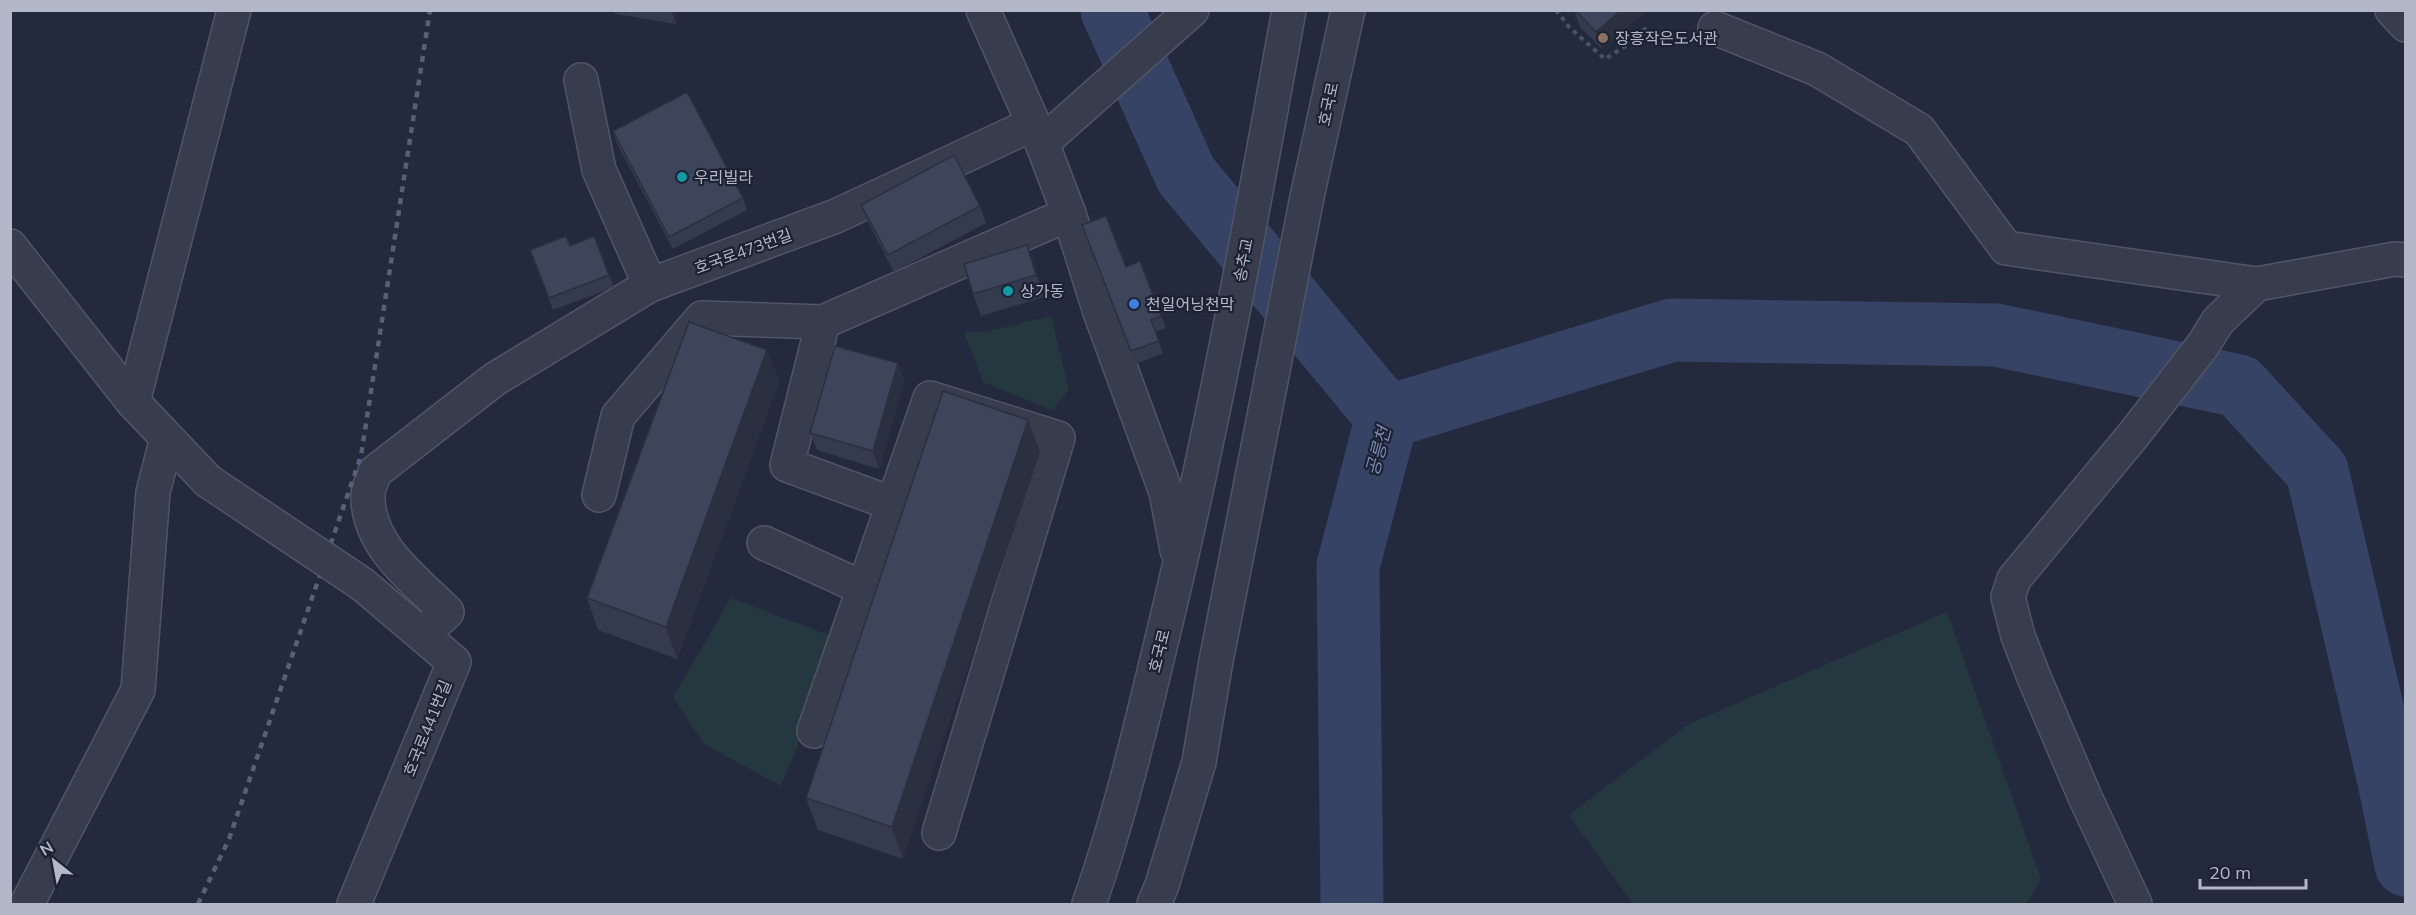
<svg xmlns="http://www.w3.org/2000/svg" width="2416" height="915" font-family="Mulish,'Noto Sans KR',sans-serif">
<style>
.green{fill:#26383f}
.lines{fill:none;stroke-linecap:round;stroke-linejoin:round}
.river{stroke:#374365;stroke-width:63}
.minor-casing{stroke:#505566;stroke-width:36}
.path{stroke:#44555c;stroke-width:4;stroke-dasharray:4.5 4.5;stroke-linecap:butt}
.minor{stroke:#383d4e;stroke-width:33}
.rail{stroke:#596075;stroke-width:4.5;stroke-dasharray:6 6;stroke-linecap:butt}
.minor-bridge-casing{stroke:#505566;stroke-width:36;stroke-linecap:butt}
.minor-bridge{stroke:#383d4e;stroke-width:33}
.wall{fill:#343b4e}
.shaded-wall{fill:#2b3040}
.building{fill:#3d455b;stroke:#2b3040;stroke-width:1.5}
.education-dot{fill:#8d6e63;stroke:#1d2233;stroke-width:2}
.culture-dot{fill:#0f9aa8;stroke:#1d2233;stroke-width:2}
.shop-dot{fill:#3f7fe0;stroke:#1d2233;stroke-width:2}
.labels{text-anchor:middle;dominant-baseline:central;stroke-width:4.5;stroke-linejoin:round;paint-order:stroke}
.poi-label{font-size:16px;fill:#b3b8c9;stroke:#1d2233;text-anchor:start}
.street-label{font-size:16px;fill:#b3b8c9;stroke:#1d2233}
.water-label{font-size:18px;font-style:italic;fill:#7b89b1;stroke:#1d2233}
</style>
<rect width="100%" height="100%" fill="#242a3e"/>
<!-- green -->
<g class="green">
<polygon points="1051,316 1069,389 1052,410 983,382 964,332 986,332"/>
<polygon points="731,598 831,636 804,730 781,786 704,744 673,697"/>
<polygon points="1947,612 2041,879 2026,904 1633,904 1569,815 1689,724"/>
</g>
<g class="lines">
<!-- river -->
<g class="river">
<polyline points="1112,10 1186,175 1387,417 1348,566 1352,904"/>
<polyline points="1387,417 1672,330 1996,335 2239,386 2317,471 2389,781 2406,865"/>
</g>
<defs>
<g id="minor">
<polyline points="983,10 1042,143 1069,214 1100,312 1166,492 1177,550"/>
<polyline points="2392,10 2406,25"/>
<polyline points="1715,28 1817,69 1919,130 2006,248 2257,284"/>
<polyline points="581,80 599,170 650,285 836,216 1033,124"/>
<polyline points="1042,143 1192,10"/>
<polyline points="10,246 133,402 208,481"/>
<polyline points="133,402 234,10"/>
<polyline points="599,495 618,416 702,318 823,322"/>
<polyline points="893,504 787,465 823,322 1069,214"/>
<polyline points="764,543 863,588"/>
<path d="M423,634L447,612C415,580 366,545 368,494C368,487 373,479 375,472L495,379L650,285"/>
<polyline points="814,731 930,398 1058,438 939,833"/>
<polyline points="27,904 138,690 153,492 167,438"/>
<polyline points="354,904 454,662 362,584"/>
<path d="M1089,904C1119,819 1140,730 1161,643C1212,434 1251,222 1289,10"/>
<polyline points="1154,904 1162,885 1199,762 1216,661 1307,197 1348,10"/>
<polyline points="2135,904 2085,797 2033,675 2018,636 2008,597 2014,579 2135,433 2203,345 2218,321 2257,284 2395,259 2406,260"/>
</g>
</defs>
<!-- minor casing -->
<use href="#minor" class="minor-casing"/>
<!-- path -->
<polyline class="path" points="1556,10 1569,27 1605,59 1632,42 1647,27"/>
<!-- minor -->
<use href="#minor" class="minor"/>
<!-- rail -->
<polyline class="rail" points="198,904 229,839 361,456 430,10"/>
<defs>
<polyline id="minor-bridge" points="208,481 362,584"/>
</defs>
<!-- minor-bridge casing -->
<use href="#minor-bridge" class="minor-bridge-casing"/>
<!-- minor-bridge -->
<use href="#minor-bridge" class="minor-bridge"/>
</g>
<!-- wall -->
<g class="wall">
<polygon points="614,10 678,10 676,24 615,14"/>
<polygon points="1574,10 1647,10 1602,49 1580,27"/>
<polygon points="613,131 743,198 747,210 673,249 617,144"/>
<polygon points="861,205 980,206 986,223 894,272 868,222"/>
<polygon points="594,236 614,287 553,310 530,250 570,246"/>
<polygon points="1086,238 1126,267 1140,261 1166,328 1155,332 1163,353 1136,364"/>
<polygon points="1027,245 1035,266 1044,297 981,316 973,294"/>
<polygon points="767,350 779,382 677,659 598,630 587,598"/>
<polygon points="898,363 904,381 879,469 817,450 810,433"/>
<polygon points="1028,420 1040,452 903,859 818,830 806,798"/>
</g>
<!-- shaded-wall -->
<g class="shaded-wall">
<polygon points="672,10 678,10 676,24 672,12"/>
<polygon points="1565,10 1574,10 1567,16"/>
<polygon points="1621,10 1647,10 1602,49 1596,32"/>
<polygon points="1027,245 1035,266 1044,297 1036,275"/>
<polygon points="767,350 779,382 677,659 666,627"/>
<polygon points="898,363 904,381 879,469 873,451"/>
<polygon points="1028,420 1040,452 903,859 892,827"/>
</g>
<!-- building -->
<g class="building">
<polygon points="1575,10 1621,10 1596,32"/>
<polygon points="687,92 743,198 669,237 613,131"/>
<polygon points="954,155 980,206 888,255 861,205"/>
<polygon points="1106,216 1126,267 1140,261 1161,316 1151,320 1159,341 1131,351 1082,225"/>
<polygon points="566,236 570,246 594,236 609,275 549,298 530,250"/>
<polygon points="1027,245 1036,275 973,294 964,264"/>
<polygon points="689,322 767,350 666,627 587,598"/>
<polygon points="835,346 898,363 873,451 810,433"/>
<polygon points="943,391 1028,420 892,827 806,798"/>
</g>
<!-- markers -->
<circle class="education-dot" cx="1603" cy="38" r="6"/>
<g class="culture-dot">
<circle cx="682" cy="177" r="6"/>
<circle cx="1008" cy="291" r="6"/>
</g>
<circle class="shop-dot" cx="1134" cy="304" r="6"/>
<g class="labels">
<!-- poi labels -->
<g class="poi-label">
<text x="1615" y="38">장흥작은도서관</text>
<text x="694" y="177">우리빌라</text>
<text x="1020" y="291">상가동</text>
<text x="1146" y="304">천일어닝천막</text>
</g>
<!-- street labels -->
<g class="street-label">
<text transform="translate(1328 104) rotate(-78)">호국로</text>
<text transform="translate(743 251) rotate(-20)">호국로473번길</text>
<text transform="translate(1243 260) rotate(-79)">송추교</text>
<text transform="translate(1159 651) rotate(-76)">호국로</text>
<text transform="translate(427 728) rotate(-68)">호국로441번길</text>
</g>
<!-- water labels -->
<g class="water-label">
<text transform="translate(1378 451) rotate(-75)">공릉천</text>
</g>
</g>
<!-- border -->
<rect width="2416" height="915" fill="none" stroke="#b3b8c9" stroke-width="24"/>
<!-- north arrow -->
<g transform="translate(54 861) rotate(329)" stroke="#1d2233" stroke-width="4.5" paint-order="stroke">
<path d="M0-4.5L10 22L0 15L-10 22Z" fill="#b3b8c9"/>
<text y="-9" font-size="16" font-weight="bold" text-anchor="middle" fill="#b3b8c9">N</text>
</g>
<!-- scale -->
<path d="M2200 879v9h106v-9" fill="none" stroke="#b3b8c9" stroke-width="3"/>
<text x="2209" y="879" font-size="18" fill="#b3b8c9" stroke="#1d2233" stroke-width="4.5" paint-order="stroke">20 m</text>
</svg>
